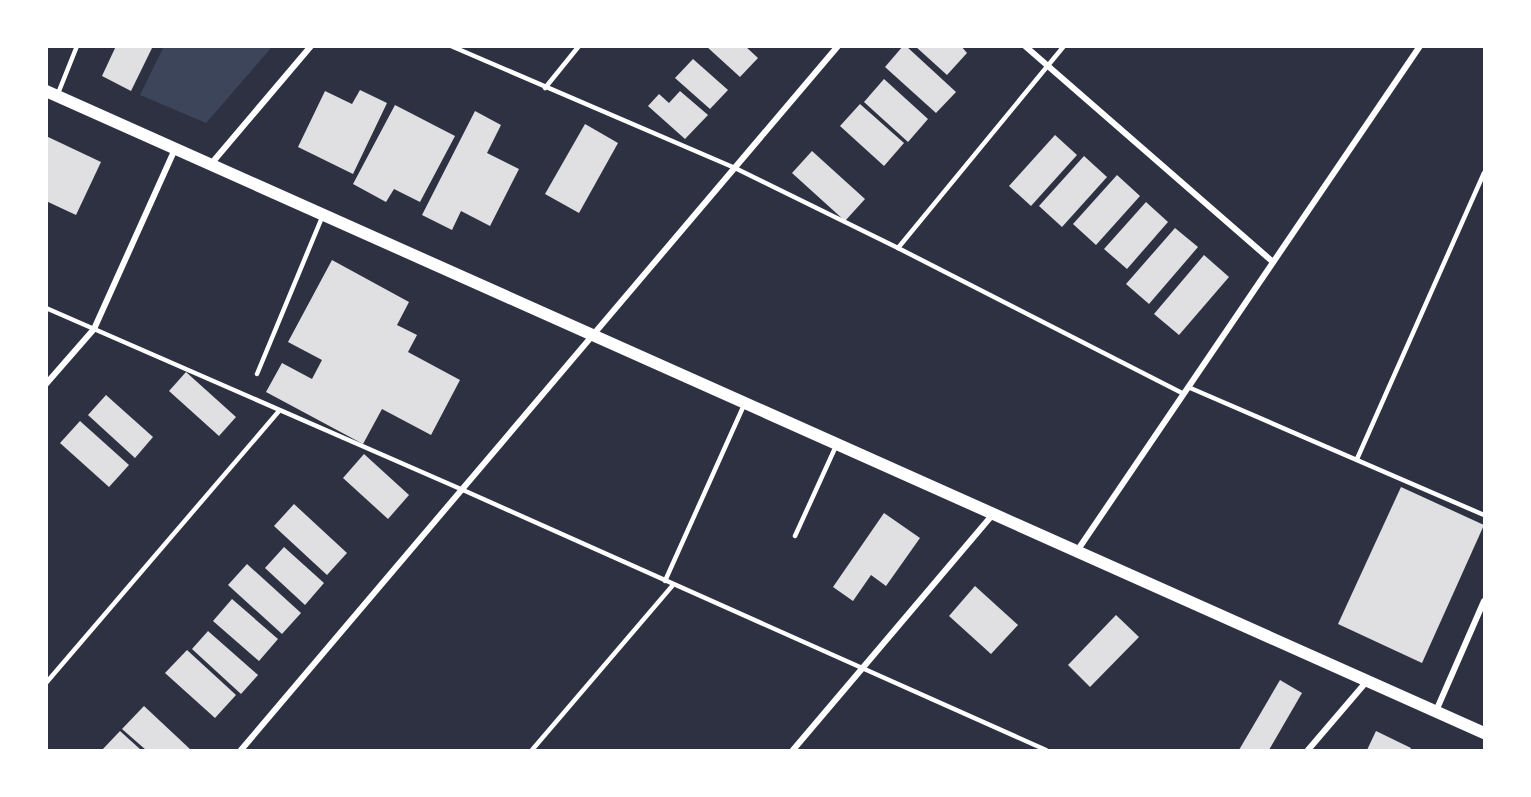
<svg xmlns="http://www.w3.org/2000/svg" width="1531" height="797" font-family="'Titillium Web',sans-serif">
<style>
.green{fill:#3c4559}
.building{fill:#e0e0e3}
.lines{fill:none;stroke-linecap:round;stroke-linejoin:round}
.service{stroke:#fff;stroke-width:4.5}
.minor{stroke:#fff;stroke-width:6}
.secondary{stroke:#fff;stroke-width:12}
</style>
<rect width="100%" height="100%" fill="#2d3142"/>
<!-- green -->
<polygon class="green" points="164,46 272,46 272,47 206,123 140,95"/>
<!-- building -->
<g class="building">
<polygon points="116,46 153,46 131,91 102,76"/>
<polygon points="706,46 745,46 758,58 740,77"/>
<polygon points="903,46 906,46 956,92 936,113 885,67"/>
<polygon points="915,46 961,46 967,53 947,75"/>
<polygon points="693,59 728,90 710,109 675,78"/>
<polygon points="884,79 928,119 908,142 864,102"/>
<polygon points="360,90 387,103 353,174 298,147 325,91 352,104"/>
<polygon points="680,91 708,115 685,139 648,106 659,94 669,103"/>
<polygon points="860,104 904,143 884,166 840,126"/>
<polygon points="395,105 455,136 420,202 394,189 386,202 353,184"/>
<polygon points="475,111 501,125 487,153 519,169 490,226 461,211 452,230 422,215"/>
<polygon points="585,124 618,143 579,213 545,194"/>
<polygon points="1055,135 1077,155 1031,206 1009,186"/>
<polygon points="46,136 101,162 76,215 46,201"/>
<polygon points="812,151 865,199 845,221 792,173"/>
<polygon points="1084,156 1107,177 1062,227 1039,206"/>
<polygon points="1117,175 1140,196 1096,245 1073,224"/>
<polygon points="1146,202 1168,222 1127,269 1104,249"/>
<polygon points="1175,228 1198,247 1149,304 1126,284"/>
<polygon points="1204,255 1229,277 1179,335 1154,314"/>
<polygon points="332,260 409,302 397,325 417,335 408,352 460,380 431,435 382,409 363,444 266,392 282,363 312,379 322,360 288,342"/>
<polygon points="186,372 236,417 219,436 169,391"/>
<polygon points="106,395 153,437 135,458 88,415"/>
<polygon points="80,421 129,465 109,487 60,443"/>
<polygon points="364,454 409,495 388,519 343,478"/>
<polygon points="1401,487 1484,525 1422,663 1338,624"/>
<polygon points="294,504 347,553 327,575 274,526"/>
<polygon points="884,513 920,538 886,586 871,575 853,601 833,587"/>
<polygon points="284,547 324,583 305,605 265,568"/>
<polygon points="247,564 301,613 282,634 228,585"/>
<polygon points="975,586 1018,625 991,654 949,616"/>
<polygon points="232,599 278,639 259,661 213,621"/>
<polygon points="1116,615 1139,637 1090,687 1068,665"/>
<polygon points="208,631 258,675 241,694 192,649"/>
<polygon points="187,650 236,695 215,718 165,673"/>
<polygon points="1280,680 1302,693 1269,750 1239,750"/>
<polygon points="144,706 191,750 146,750 122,729"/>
<polygon points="120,731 141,750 102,750"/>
<polygon points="1376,731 1411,748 1410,750 1367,750"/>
</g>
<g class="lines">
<!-- service -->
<g class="service">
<polyline points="451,46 735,168 898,248 1184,394"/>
<polyline points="545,88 579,46"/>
<polyline points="57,96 77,46"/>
<polyline points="898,248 1064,46"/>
<polyline points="46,308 463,490 1046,750"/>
<polyline points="257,374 323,215"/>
<polyline points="1188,387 1484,515"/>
<polyline points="1357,459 1484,173"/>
<polyline points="795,536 836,446"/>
<polyline points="665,581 744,405"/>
<polyline points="46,683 279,411"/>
<polyline points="532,750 673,585"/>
</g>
<!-- minor -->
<g class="minor">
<polyline points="1025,46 1273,262"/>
<polyline points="211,164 311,46"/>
<polyline points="46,384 94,329 175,149"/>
<polyline points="1077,551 1420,46"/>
<polyline points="1436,711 1484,601"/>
<polyline points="241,750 838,46"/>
<polyline points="793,750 994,513"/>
<polyline points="1308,750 1367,681"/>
</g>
<!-- secondary -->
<polyline class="secondary" points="46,91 1484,733"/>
</g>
<!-- border -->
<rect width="1531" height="797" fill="none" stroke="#ffffff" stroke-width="96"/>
</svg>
